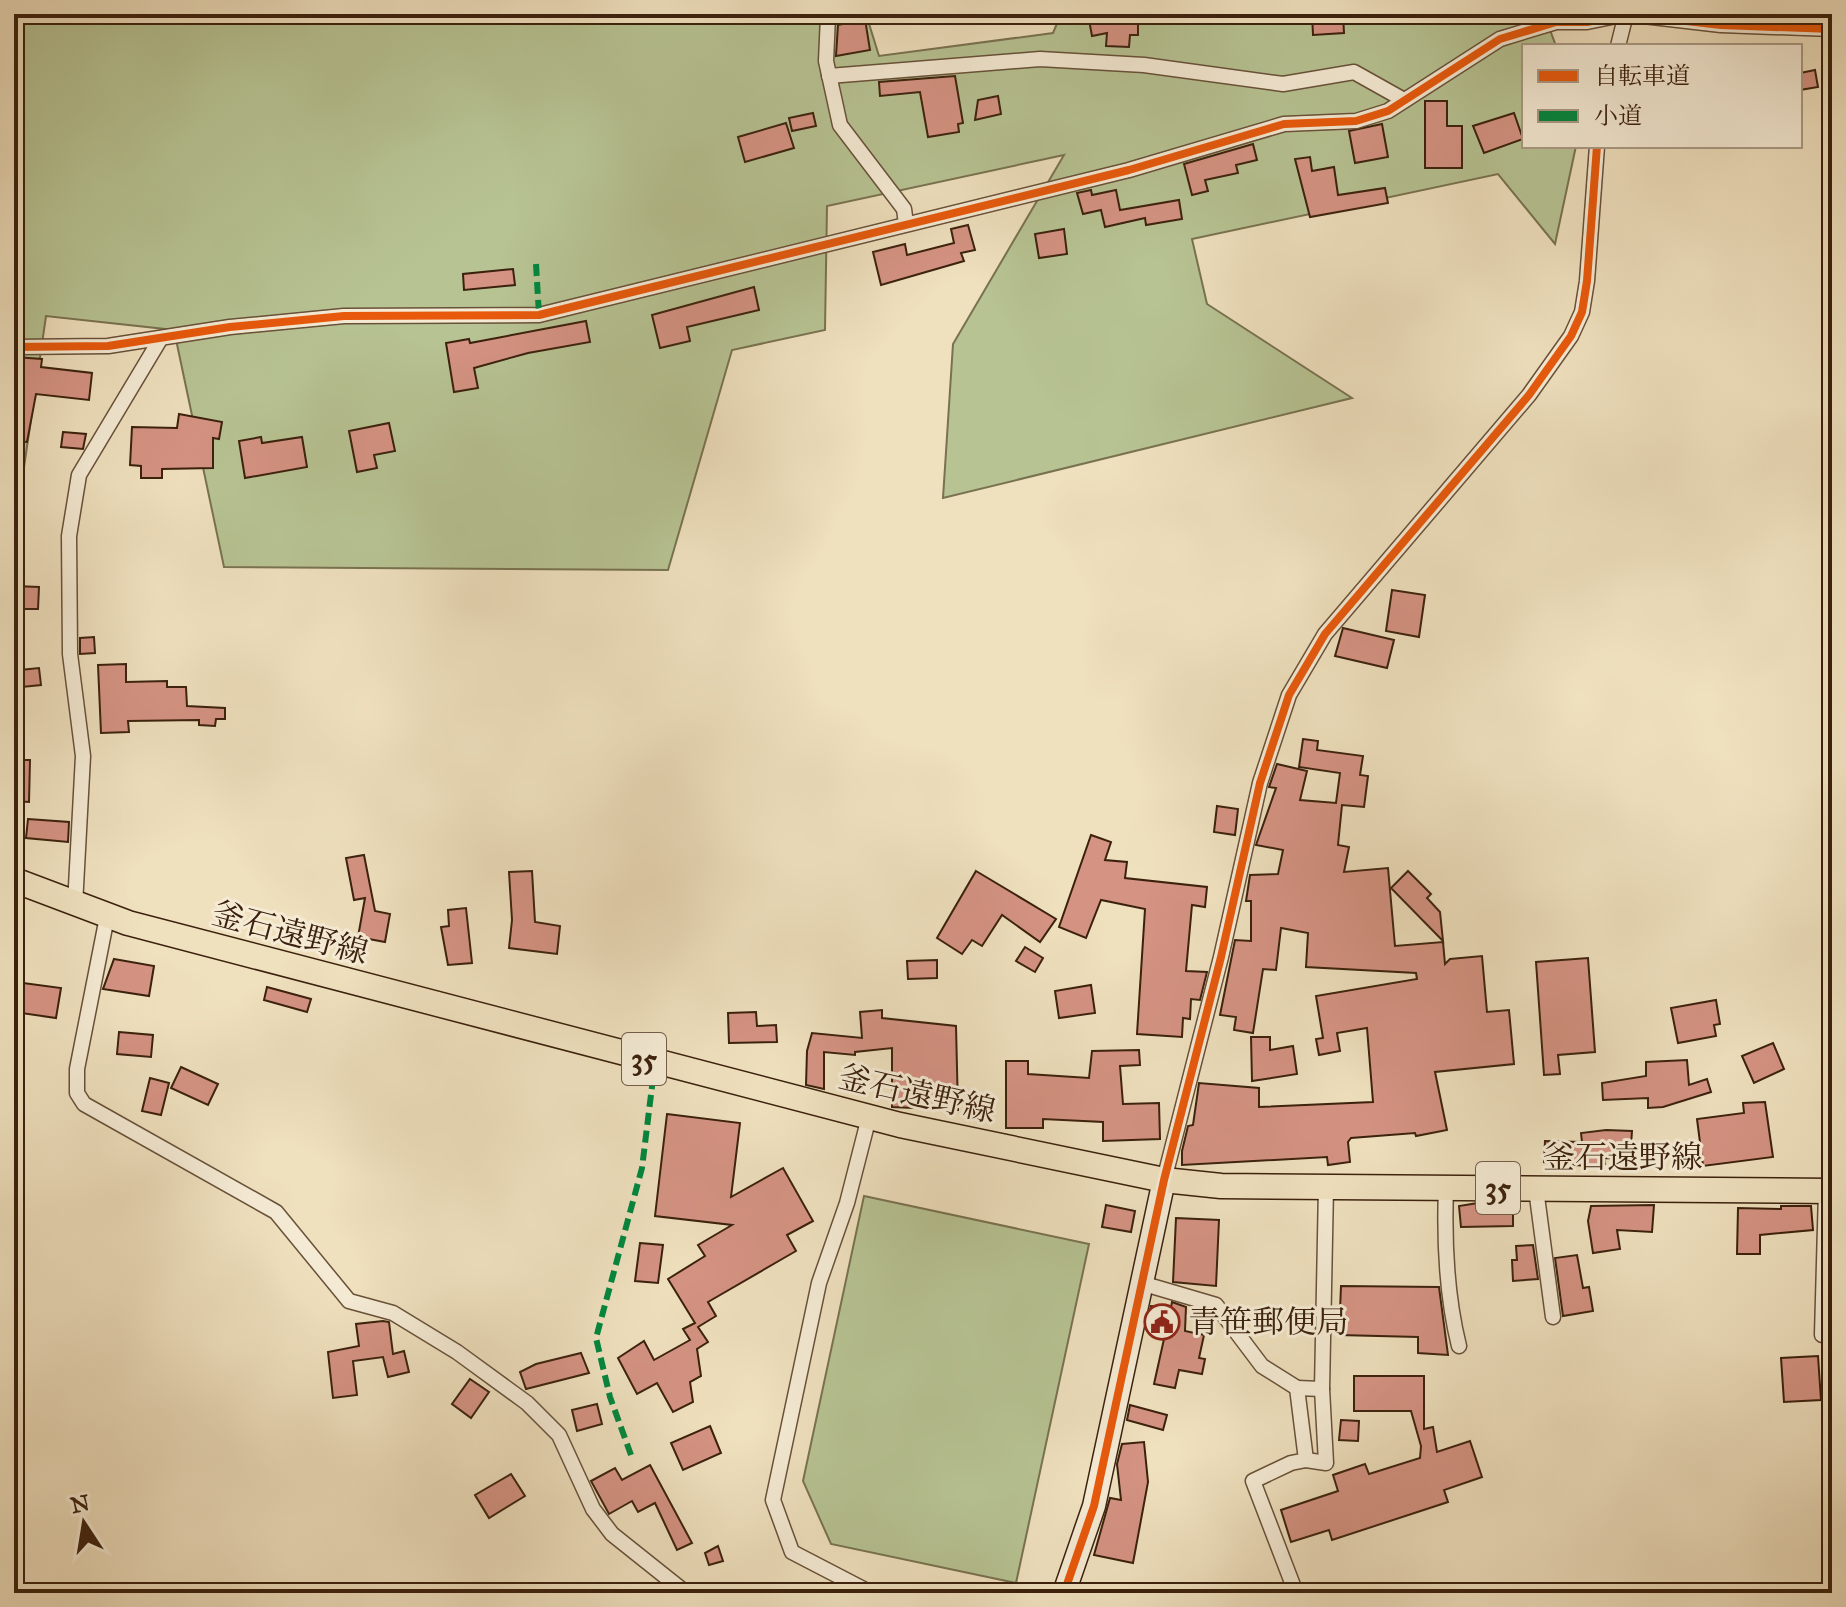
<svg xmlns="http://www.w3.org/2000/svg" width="1846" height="1607" font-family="'IM FELL Great Primer','Noto Serif JP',serif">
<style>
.green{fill:#b7c393;stroke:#797250;stroke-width:2}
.building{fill:#d59383;stroke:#3b210d;stroke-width:2}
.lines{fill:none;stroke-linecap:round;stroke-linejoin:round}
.street-casing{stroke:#685139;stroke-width:17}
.secondary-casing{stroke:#3b210d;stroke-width:25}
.primary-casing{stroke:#3b210d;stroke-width:27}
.street{stroke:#f5ebd5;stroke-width:14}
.secondary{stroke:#f5ebd5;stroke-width:22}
.primary{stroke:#efe0be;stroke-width:24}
.quiet{stroke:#00873e;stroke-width:6;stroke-dasharray:12 6;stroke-linecap:butt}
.cycleway-casing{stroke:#f5ebd5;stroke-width:13}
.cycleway{stroke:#e8590c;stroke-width:8}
.labels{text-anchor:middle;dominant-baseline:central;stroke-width:6;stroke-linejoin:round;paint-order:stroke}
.shield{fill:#f5ebd5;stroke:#735e49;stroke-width:2}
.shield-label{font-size:30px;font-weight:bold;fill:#3b210d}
.street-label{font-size:32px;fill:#3b210d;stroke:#f5ebd5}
.poi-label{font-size:32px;fill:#3b210d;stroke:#f5ebd5;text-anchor:start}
</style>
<rect width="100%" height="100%" fill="#efe0be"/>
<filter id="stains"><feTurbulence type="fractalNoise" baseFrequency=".0025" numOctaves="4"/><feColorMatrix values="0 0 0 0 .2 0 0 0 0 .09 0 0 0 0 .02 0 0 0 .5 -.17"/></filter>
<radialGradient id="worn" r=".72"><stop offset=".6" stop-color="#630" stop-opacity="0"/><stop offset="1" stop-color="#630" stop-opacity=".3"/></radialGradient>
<!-- green -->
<g class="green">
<polygon points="14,14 866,14 879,56 1053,33 1061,14 1544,14 1556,46 1524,46 1524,146 1576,146 1555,244 1498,174 1192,239 1207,304 1352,398 943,498 953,344 1064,155 827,206 825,330 732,350 668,570 224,567 174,330 46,316 14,536"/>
<polygon points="864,1196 1089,1244 1016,1583 831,1544 803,1481"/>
</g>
<!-- building -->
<g class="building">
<polygon points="1114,14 1138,14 1138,35 1130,35 1129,47 1106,46 1107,33 1092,36 1089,20"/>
<polygon points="1312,14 1343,14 1344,33 1313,35"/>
<polygon points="865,19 870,50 836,56 838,25"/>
<polygon points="1815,70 1818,87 1800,90 1800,73"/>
<polygon points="955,76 963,123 958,124 959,132 928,137 920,92 880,96 879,82"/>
<polygon points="998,96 1001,114 975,120 978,100"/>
<polygon points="1425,101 1447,101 1447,126 1462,126 1462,168 1425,168"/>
<polygon points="813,113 816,126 792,131 789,118"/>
<polygon points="1514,113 1523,139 1484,153 1473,126"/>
<polygon points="786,123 794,148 745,162 738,137"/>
<polygon points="1382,124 1388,157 1355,163 1349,131"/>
<polygon points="1253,144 1257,160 1236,165 1238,173 1205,180 1208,191 1192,195 1184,164"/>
<polygon points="1310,157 1312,171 1334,167 1338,195 1385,188 1388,203 1310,217 1295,159"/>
<polygon points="1091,190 1092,195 1116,190 1120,210 1179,200 1182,219 1146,225 1145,218 1105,227 1101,210 1083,214 1077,193"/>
<polygon points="968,225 975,250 961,253 964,261 881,285 873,252 905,244 907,255 954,243 951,229"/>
<polygon points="1064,229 1067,254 1039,258 1035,234"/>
<polygon points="513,269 515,285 464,290 463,274"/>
<polygon points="754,287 759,310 687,327 690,341 660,348 652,315"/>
<polygon points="586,321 590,342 528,353 474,368 478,388 454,392 446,343 469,339 470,343"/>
<polygon points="14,357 42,359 41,367 92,373 89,400 36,394 27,442 14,441"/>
<polygon points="179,414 222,422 219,439 213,438 213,468 162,469 162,478 141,478 141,466 130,465 132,427 177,428"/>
<polygon points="389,423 395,451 374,455 377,468 357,472 349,431"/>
<polygon points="63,432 86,434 83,449 61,447"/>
<polygon points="261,437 262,443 302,437 307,467 245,478 239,441"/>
<polygon points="14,586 39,587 38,609 14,609"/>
<polygon points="1392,590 1425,595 1419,637 1386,631"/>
<polygon points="1343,628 1394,640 1387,668 1335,656"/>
<polygon points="94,637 95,653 80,654 80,638"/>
<polygon points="126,664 126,682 167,681 167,687 186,687 187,706 225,708 225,719 216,719 215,726 199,725 199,720 128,721 129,732 101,733 98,665"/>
<polygon points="39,668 41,685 22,687 20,670"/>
<polygon points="1303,739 1318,741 1317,750 1363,756 1360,775 1368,776 1364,807 1342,805 1338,845 1349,847 1344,872 1388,868 1395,946 1443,942 1445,964 1450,959 1482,956 1487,1012 1509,1010 1514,1064 1435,1072 1447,1130 1416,1136 1415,1133 1351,1138 1348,1142 1350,1162 1328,1165 1327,1157 1182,1165 1182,1151 1188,1126 1193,1125 1199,1083 1259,1088 1259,1107 1373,1102 1367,1028 1337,1033 1340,1051 1319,1055 1316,1039 1323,1038 1316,996 1417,979 1416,973 1306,967 1308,933 1281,928 1276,970 1263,969 1253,1033 1234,1030 1236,1017 1220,1015 1235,940 1251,941 1251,901 1246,901 1250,875 1278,874 1283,850 1256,845 1276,788 1269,787 1277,764 1307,771 1300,800 1336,803 1340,773 1299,767"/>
<polygon points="14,760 30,760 29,802 14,801"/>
<polygon points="1217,806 1238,809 1235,835 1214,832"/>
<polygon points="28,819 69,822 68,842 26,838"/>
<polygon points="1091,835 1111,842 1105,860 1127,862 1125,878 1207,887 1205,907 1192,905 1186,971 1207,972 1200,1000 1191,999 1190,1019 1183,1018 1182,1037 1137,1034 1145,909 1101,900 1086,938 1059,927"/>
<polygon points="364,855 375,911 390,914 385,942 358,937 365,898 354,900 346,858"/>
<polygon points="532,871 535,922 560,926 557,954 509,948 512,920 509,872"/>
<polygon points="976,871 1056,919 1040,942 1002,915 982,946 972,940 962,954 937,938"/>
<polygon points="1408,871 1431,894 1427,898 1440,912 1443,941 1391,888"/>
<polygon points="466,908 472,963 448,965 441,927 449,926 448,910"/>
<polygon points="1025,947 1043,958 1035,972 1016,961"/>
<polygon points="1588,958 1595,1052 1558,1055 1560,1074 1544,1075 1536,962"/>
<polygon points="114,959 154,966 149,996 103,989"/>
<polygon points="937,960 937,978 908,979 907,961"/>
<polygon points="23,983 61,988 56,1018 14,1012 14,987 22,988"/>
<polygon points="1091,985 1095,1013 1059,1018 1055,991"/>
<polygon points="267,987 311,999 307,1012 264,1000"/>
<polygon points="1716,1000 1720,1024 1714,1025 1716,1036 1678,1043 1671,1008"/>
<polygon points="882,1010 882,1018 956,1026 958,1110 892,1107 892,1048 855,1052 855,1055 824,1052 824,1089 806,1085 807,1051 812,1033 862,1038 860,1012"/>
<polygon points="756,1012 757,1026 776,1025 777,1042 729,1043 728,1013"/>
<polygon points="119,1032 153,1035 151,1057 117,1054"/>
<polygon points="1251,1037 1270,1037 1270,1050 1293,1046 1297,1074 1252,1081"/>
<polygon points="1773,1043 1784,1069 1754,1083 1742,1056"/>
<polygon points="1139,1050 1140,1065 1120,1066 1123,1104 1159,1103 1160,1139 1103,1141 1103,1122 1043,1119 1043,1128 1006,1128 1006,1061 1028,1061 1028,1074 1089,1078 1092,1051"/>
<polygon points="1687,1060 1689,1085 1707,1079 1711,1092 1663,1107 1648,1108 1648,1098 1603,1100 1602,1083 1646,1076 1646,1062"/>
<polygon points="181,1067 218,1084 208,1105 171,1088"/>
<polygon points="150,1078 169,1083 161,1115 142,1111"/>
<polygon points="1765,1102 1773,1157 1703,1166 1697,1119 1744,1113 1743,1103"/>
<polygon points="667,1114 740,1123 731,1197 783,1168 813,1221 787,1235 796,1251 708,1302 716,1316 698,1327 708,1342 697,1349 701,1376 690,1382 693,1402 673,1412 657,1383 637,1394 618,1358 644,1341 654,1360 690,1340 683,1329 695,1323 668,1279 705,1256 698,1245 732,1225 655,1216"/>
<polygon points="1606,1130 1632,1131 1630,1159 1604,1158 1605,1164 1586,1166 1544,1162 1545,1141 1582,1142 1581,1133"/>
<polygon points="1478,1203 1479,1209 1513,1208 1513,1226 1461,1227 1459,1206"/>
<polygon points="1106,1205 1135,1211 1131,1232 1102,1227"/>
<polygon points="1654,1205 1652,1232 1617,1230 1620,1249 1593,1253 1588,1221 1591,1206"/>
<polygon points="1781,1206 1811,1206 1813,1230 1760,1235 1760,1254 1737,1254 1738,1208 1781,1209"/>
<polygon points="1176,1218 1219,1220 1216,1286 1173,1282"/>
<polygon points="640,1243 663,1245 658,1283 635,1281"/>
<polygon points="1533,1245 1538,1279 1513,1281 1512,1260 1517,1260 1516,1246"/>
<polygon points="1577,1255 1583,1288 1589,1287 1593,1311 1563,1316 1555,1258"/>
<polygon points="1341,1286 1439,1287 1448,1355 1418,1353 1418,1337 1339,1335"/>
<polygon points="1172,1302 1186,1307 1185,1331 1204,1335 1199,1358 1205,1359 1202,1374 1179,1370 1175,1388 1154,1384 1166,1330 1146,1329 1151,1306 1171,1307"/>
<polygon points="383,1321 389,1322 393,1354 404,1351 409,1372 388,1377 383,1357 353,1361 357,1395 333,1398 328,1352 359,1346 356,1324"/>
<polygon points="581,1353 589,1373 526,1389 520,1372 536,1364"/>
<polygon points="1818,1356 1821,1400 1784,1402 1781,1358"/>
<polygon points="1354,1376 1424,1376 1424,1429 1433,1427 1437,1452 1470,1441 1482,1477 1444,1490 1448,1502 1332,1540 1329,1530 1291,1542 1281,1510 1338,1491 1333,1475 1365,1464 1369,1474 1420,1458 1421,1446 1411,1411 1354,1411"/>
<polygon points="470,1379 489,1392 471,1418 452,1404"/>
<polygon points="597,1404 602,1424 577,1431 572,1410"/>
<polygon points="1130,1405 1167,1415 1163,1430 1127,1420"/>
<polygon points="1341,1420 1359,1421 1358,1441 1339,1440"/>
<polygon points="710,1426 721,1453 683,1470 671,1443"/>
<polygon points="1144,1442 1148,1482 1133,1563 1094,1555 1110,1498 1121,1500 1117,1464 1122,1444"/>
<polygon points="650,1465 692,1543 677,1550 655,1503 638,1512 632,1501 609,1514 591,1481 615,1468 622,1480"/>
<polygon points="511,1474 525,1496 489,1518 475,1495"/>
<polygon points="718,1546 723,1561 709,1565 705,1553"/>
</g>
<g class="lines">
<defs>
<g id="street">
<polyline points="836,14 828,16 826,61 840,125 904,209 906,224"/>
<polyline points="1618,46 1626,14"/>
<polyline points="829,76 1040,59 1144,65 1283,84 1354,72 1404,100"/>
<polyline points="14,347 108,346 230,327 344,316 539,315 1129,170 1284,124 1356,121 1388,111 1500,39 1556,22 1587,22 1626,14 1721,25 1832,29"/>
<polyline points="75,905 83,756 70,654 69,536 79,475 161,338"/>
<polyline points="107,917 77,1069 77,1093 84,1104 276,1212 349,1301 393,1313 457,1352 527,1403 559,1435 593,1509 612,1534 686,1593"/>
<polyline points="869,1117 847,1203 819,1283 773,1500 792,1552 871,1593"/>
<polyline points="1164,1180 1221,957 1260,783 1289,695 1325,634 1529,395 1571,336 1582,312 1587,281 1597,146"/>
<path d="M1446,1188C1444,1241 1446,1294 1459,1346"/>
<polyline points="1536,1189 1553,1317"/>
<polyline points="1141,1283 1216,1305 1262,1366 1297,1388 1306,1460 1291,1463 1253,1481 1296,1593"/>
<polyline points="1822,1335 1826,1191"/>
<polyline points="1297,1388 1322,1389 1326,1187"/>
<polyline points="1306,1460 1326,1463 1322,1389"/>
</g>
<polyline id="secondary" points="1064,1593 1094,1506 1164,1180"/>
<polyline id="primary" points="14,880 128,923 900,1125 1164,1180 1221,1186 1832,1191"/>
</defs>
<!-- street casing -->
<use href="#street" class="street-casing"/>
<!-- secondary casing -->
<use href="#secondary" class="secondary-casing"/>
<!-- primary casing -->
<use href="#primary" class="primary-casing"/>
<!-- street -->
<use href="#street" class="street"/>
<!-- secondary -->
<use href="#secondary" class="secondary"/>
<!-- primary -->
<use href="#primary" class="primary"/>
<!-- quiet -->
<g class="quiet">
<polyline points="536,264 539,315"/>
<polyline points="631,1455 610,1397 596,1338 642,1168 655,1062"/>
</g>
<defs>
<g id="cycleway">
<polyline points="14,347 108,346 230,327 344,316 539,315 1129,170 1284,124 1356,121 1388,111 1500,39 1556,22 1587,22 1626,14 1721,25 1832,29"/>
<polyline points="1064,1593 1094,1506 1164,1180 1221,957 1260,783 1289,695 1325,634 1529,395 1571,336 1582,312 1587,281 1597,146"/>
</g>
</defs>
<!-- cycleway casing -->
<use href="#cycleway" class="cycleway-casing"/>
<!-- cycleway -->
<use href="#cycleway" class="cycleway"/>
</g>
<!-- icons -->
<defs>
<symbol id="civic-ring" viewBox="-11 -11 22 22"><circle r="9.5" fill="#f5ebd5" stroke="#8f2418" stroke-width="1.5"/><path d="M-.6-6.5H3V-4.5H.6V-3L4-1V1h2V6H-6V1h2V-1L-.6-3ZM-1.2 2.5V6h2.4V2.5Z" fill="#8f2418"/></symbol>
</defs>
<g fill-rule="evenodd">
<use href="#civic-ring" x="1142" y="1302" width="40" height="40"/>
</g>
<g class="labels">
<!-- shield labels -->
<g class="shield">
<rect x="622" y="1033" width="44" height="52" rx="6"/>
<rect x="1476" y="1162" width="44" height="52" rx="6"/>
</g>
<g class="shield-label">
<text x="644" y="1059">35</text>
<text x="1498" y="1188">35</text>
</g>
<!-- street labels -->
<g class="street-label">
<text transform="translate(290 933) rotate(15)">釜石遠野線</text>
<text transform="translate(917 1094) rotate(13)">釜石遠野線</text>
<text x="1623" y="1157">釜石遠野線</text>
</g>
<!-- poi labels -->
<g class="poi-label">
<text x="1188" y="1322">青笹郵便局</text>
</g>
</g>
<!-- margin -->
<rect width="1846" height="1607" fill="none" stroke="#efe0be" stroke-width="48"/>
<rect x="16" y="16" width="1814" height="1575" fill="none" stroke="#3b210d" stroke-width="4"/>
<rect x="24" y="24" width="1798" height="1559" fill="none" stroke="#3b210d" stroke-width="2"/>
<!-- legend -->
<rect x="1522" y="44" width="280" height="104" fill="#f5ebd5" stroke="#ab9a85" stroke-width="2"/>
<rect x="1538" y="70" width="40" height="12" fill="#e8590c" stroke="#ab9a85" stroke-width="2"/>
<text x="1594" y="84" font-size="24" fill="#3b210d">自転車道</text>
<rect x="1538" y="110" width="40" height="12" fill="#00873e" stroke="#ab9a85" stroke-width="2"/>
<text x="1594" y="124" font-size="24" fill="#3b210d">小道</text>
<!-- north arrow -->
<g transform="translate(84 1523) rotate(348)" stroke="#f5ebd5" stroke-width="6" paint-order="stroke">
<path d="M0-6L14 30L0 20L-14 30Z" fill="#3b210d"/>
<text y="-12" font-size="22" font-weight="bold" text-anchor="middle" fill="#3b210d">N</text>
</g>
<rect width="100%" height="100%" filter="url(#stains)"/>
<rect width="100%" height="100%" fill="url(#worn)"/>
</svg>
